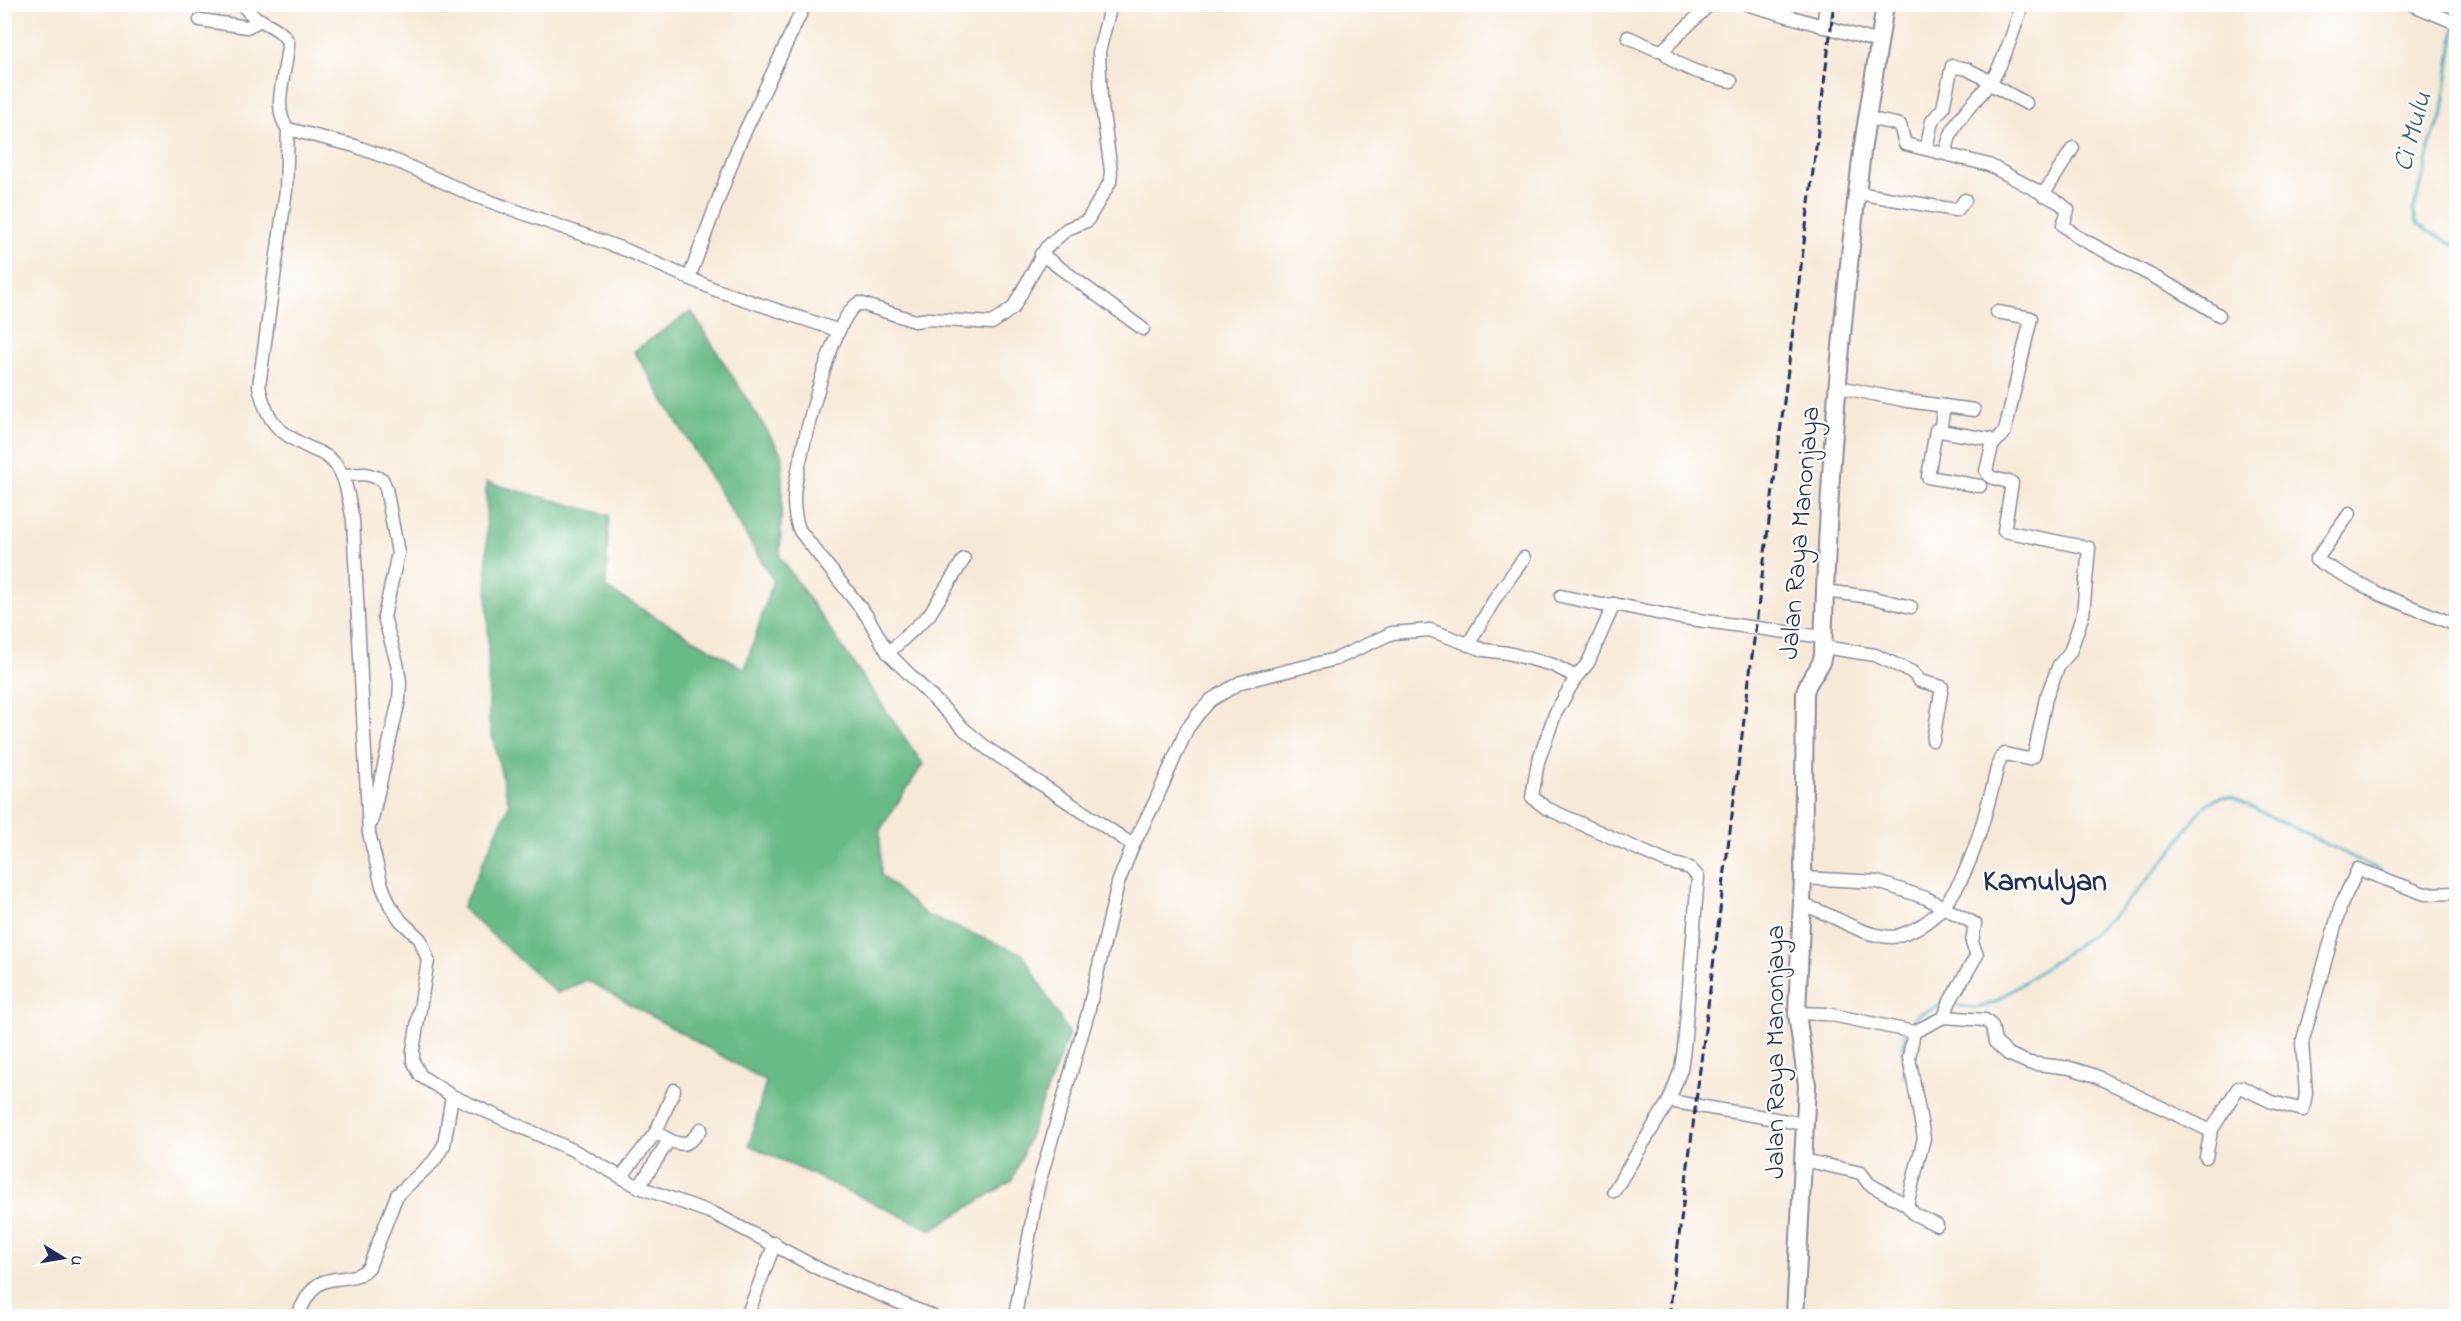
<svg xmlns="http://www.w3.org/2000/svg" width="2461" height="1321" font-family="'Indie Flower',sans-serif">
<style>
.forest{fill:#68ba86;stroke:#427472;stroke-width:1.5}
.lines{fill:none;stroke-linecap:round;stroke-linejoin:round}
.stream{stroke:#46b2c3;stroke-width:3}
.minor-casing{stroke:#898c9a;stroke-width:15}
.major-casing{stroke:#898c9a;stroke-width:20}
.minor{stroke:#fff;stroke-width:12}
.major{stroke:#fff;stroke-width:16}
.rail{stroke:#1b2f5e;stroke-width:3;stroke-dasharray:9 4.5;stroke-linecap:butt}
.labels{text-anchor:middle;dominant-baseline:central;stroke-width:4.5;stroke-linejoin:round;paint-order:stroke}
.street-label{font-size:27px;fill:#1b2f5e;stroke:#fff}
.water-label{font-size:28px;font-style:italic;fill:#2a5d81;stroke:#fff}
.quarter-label{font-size:30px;font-weight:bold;fill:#1b2f5e;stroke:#fff}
</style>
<rect width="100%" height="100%" fill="#fff"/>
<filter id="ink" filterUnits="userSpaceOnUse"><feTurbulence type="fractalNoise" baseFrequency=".0167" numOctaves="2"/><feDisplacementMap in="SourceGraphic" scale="12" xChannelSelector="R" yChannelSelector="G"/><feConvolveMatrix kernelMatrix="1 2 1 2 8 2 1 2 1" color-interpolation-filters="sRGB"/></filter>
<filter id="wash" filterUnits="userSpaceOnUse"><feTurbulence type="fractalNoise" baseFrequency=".008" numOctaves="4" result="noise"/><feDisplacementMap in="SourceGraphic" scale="24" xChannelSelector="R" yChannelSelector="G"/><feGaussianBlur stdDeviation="1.35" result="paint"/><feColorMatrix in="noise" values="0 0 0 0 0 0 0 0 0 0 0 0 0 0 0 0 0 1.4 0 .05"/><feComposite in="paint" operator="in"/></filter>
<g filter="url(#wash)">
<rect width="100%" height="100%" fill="#f7e9d7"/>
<!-- forest -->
<polygon class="forest" points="691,311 783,456 780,557 923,764 880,830 881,875 926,915 1023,954 1069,1034 1012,1181 931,1230 749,1145 766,1081 587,980 557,993 462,908 509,805 489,723 486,482 609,515 606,588 745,669 773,580 634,351"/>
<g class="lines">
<!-- stream -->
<g class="stream">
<polyline points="2456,18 2456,4"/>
<polyline points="2455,27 2442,118 2430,142 2426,169 2413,211 2418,223 2426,230 2456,246"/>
<path d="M1952,1005L1978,1008L1994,1003C2037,972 2085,944 2123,907C2140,889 2155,870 2172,851C2188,833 2202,790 2233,798L2387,874"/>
<polyline points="1907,1028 1919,1014 1945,1004"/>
<polyline points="1905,1034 1903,1055 1905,1076"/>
</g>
</g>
</g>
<g filter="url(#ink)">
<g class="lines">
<defs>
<g id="minor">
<path d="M243,4C252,23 279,23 288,42C288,69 270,108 288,129L355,146L401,163L472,195L626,250L716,290L837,330"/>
<path d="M1111,4L1099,52L1101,99L1111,171L1110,182L1087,221L1067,229L1046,248L1013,308L992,323L929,319L915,321L859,303C831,316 801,453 795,486C793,500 794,518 800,531L867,616L888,653L965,730L988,749L1133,845"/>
<polyline points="1746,4 1879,42"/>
<polyline points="2411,4 2456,23"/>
<polyline points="200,20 247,27 261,20"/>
<polyline points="1823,27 1826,4"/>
<polyline points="1628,37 1657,50 1663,50 1710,4"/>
<path d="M1663,50C1676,69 1710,76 1731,81"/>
<polyline points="1988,83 2026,103"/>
<polyline points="1867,118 1900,125 1905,144 1989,165 2060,203 2068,210 2063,225 2076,236 2177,289 2219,315"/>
<path d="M288,129L286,190L259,386C267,424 280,434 314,450C322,453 331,458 337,466C347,480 349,503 353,520L369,833L382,886L390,905L401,921L420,939L428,960L413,1050V1061L421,1076L452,1096L575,1151L639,1187L715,1214L825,1272L932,1316"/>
<polyline points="1926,149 1932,121 1943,108 1952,66 1967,69 1990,81"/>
<path d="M1946,153C1950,118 1978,103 1995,75C2007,53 2015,28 2022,4"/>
<polyline points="1858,193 1955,210 1958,209 1965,200"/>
<polyline points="2043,195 2073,148"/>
<polyline points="1041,254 1143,329"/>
<polyline points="689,278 739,144 805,4"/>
<polyline points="1839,387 1908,401 1974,410"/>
<polyline points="1944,406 1940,431 1936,430 1928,477 1980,486"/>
<polyline points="1940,431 1989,439"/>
<polyline points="342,475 366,474 382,479 386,488 398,553 384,617 397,663 400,682 399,700 371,823"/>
<polyline points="2350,513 2316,560 2379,594 2456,625"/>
<polyline points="1825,591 1870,597 1911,607"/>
<polyline points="1561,596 1602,605 1614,604"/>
<polyline points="1468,645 1496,597 1524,558"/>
<polyline points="1823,647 1875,655 1912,672 1920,681 1942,687 1933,740"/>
<polyline points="888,653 929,615 964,559"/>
<polyline points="1803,878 1878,882 1926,898 1975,924 1972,943 1977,955 1950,1001 1944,1017"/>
<path d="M1802,905C1834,913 1858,936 1892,937C1897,937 1900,934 1905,933C1960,915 1977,843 1991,793C1995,782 1995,769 2001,758L2005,754L2028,759L2034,756L2046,698L2059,665L2070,652L2083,614L2089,548L2004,531L2012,483L1990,477L1986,471L1992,446L2005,431L2031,318L1997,312"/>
<polyline points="1797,1013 1827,1014 1914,1032 1944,1017 1985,1020 1992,1026 1995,1042 2008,1054 2029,1063 2070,1068 2093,1075 2211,1131 2206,1157"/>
<polyline points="1805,1124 1669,1101 1681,1069 1684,1048 1698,877 1690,868 1667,862 1546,808 1532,797 1538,762 1555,714 1576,677 1588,663 1614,604 1676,617 1823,637"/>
<polyline points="2211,1131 2238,1088 2241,1087 2272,1102 2303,1110 2306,1093 2302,1043 2341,905 2358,869 2425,894 2456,893"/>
<path d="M656,1132C677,1145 686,1151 701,1129"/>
<polyline points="1804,1160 1861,1173 1869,1184 1907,1205 1914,1214 1937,1225"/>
<polyline points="621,1177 656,1132 674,1090"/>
<polyline points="639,1187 669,1140"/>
<polyline points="1614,1191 1669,1101"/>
<polyline points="1907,1205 1924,1138 1909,1057 1914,1032"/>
<path d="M297,1316C303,1305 310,1287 323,1282C338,1276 357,1281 369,1267L397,1195L434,1161L444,1145L452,1096"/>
<polyline points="747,1316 775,1243"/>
<polyline points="1015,1316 1038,1187 1088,1013 1118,883 1133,845 1155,802 1187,729 1199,713 1211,700 1241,682 1336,659 1392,633 1430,630 1484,650 1508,653 1553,665 1576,677"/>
</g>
<path id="major" d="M1795,1316L1807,1085L1797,1013L1803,878L1805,693C1807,678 1821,672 1823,654C1827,487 1841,319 1862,152C1869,103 1878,54 1885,4"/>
</defs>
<!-- minor casing -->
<use href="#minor" class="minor-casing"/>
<!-- major casing -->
<use href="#major" class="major-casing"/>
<!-- minor -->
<use href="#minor" class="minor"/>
<!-- major -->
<use href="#major" class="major"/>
<!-- rail -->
<polyline class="rail" points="1669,1316 1834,4"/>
</g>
</g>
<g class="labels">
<!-- street labels -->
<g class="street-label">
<text transform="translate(1801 533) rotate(-85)">Jalan Raya Manonjaya</text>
<text transform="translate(1776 1052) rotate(-90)">Jalan Raya Manonjaya</text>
</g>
<!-- water labels -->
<g class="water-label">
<text transform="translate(2414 132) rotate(-75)">Ci Mulu</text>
</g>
<!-- quarter labels -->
<g class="quarter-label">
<text x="2045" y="883">Kamulyan</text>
</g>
</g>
<!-- margin -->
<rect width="2461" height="1321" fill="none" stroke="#fff" stroke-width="24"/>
<!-- north arrow -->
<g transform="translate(63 1258) rotate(101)" stroke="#ffffff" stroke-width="4.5" paint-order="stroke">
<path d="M0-4.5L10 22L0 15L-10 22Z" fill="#1b2f5e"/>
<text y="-9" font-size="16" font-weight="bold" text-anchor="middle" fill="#1b2f5e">U</text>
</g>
</svg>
